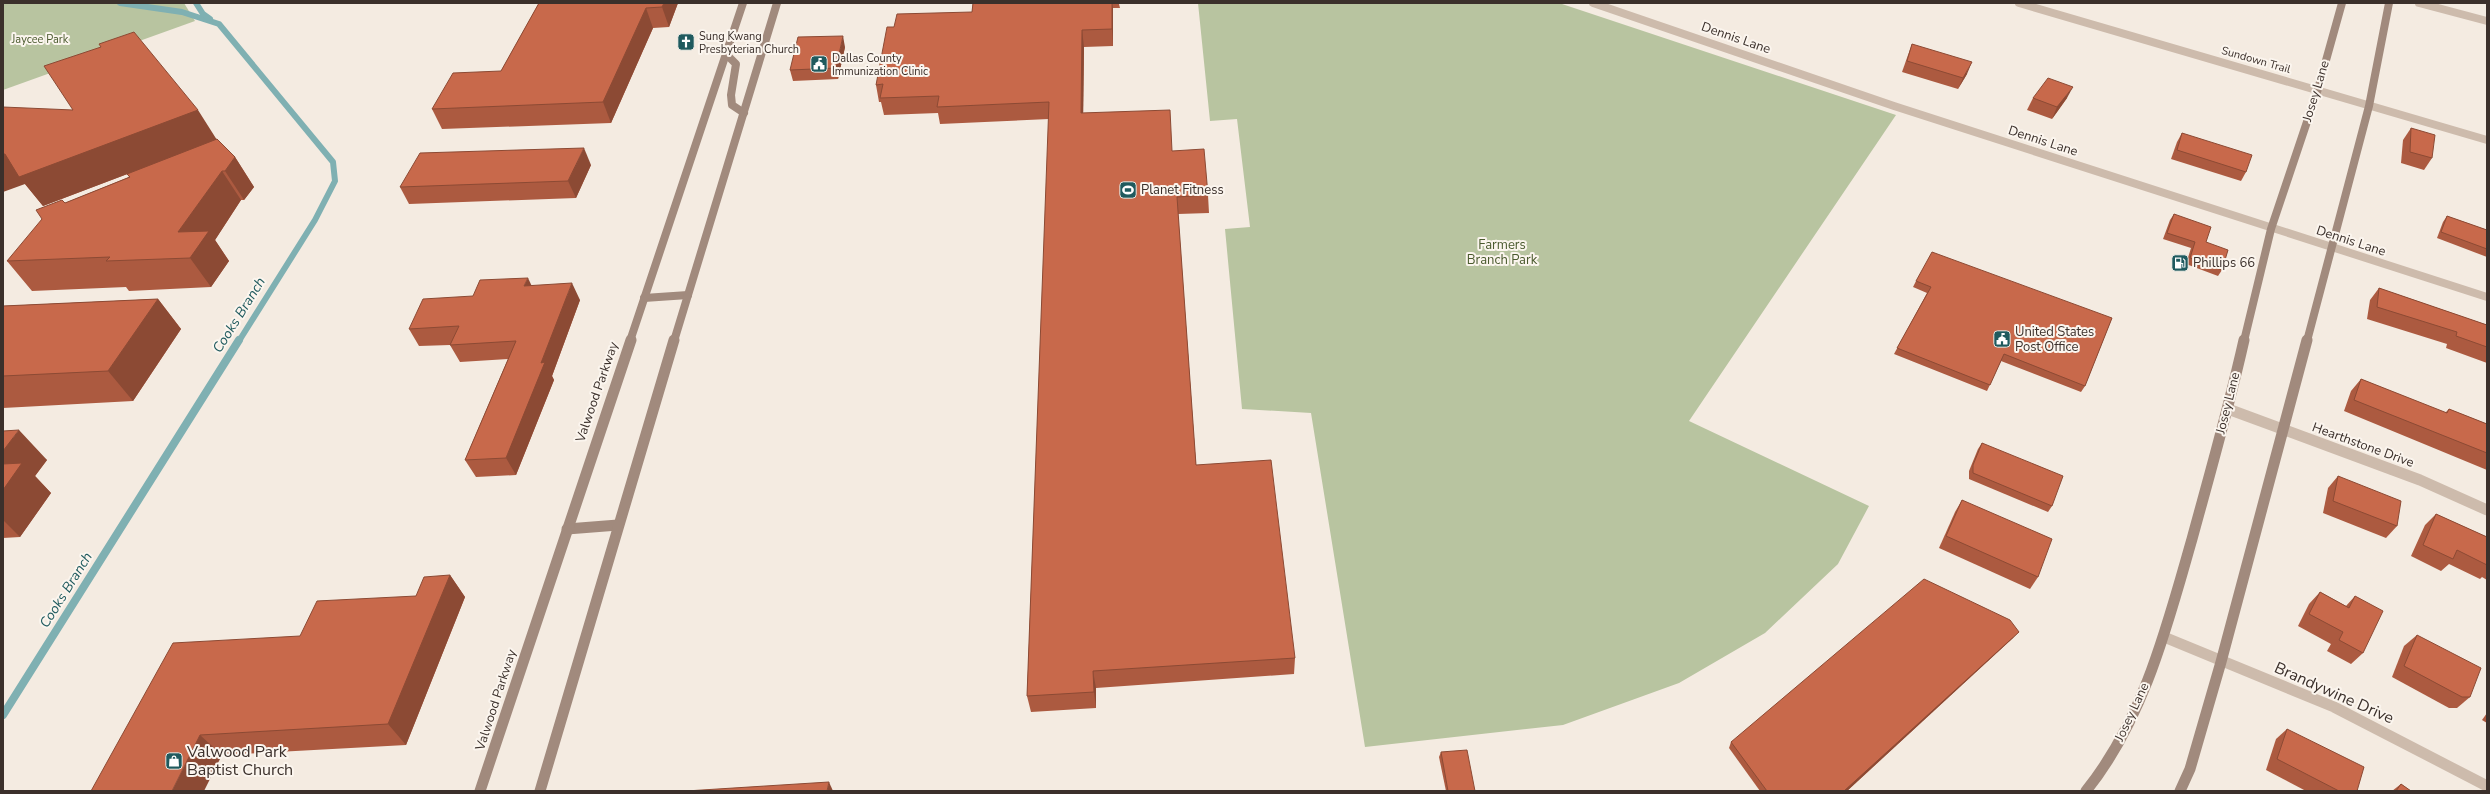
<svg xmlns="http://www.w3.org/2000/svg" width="2490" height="794" font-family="'Nunito Sans',sans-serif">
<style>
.green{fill:#b8c4a0}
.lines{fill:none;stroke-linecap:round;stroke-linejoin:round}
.stream-far1{stroke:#7fb0b2;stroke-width:6}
.stream{stroke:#7fb0b2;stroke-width:8}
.minor-far1{stroke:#cdbbac;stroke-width:8}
.minor{stroke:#cdbbac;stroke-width:11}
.tertiary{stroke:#cdbbac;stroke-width:8}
.secondary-far1{stroke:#a18a7d;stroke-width:8}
.secondary{stroke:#a18a7d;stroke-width:11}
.wall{fill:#ac5a40}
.shaded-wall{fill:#8c4a34}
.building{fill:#c8694b;stroke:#8c4a34}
.labels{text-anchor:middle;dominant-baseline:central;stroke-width:4;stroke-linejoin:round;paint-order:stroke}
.far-poi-label{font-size:11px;fill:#3b302b;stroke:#fbf5ee;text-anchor:start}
.far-park-label{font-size:11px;fill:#4a5a2e;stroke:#fbf5ee}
.far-street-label{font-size:11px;fill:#3b302b;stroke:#fbf5ee}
.street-label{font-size:13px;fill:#3b302b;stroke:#fbf5ee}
.poi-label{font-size:13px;fill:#3b302b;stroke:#fbf5ee;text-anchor:start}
.park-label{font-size:13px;fill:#4a5a2e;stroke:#fbf5ee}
.water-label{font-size:14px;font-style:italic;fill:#1f5a5e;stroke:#fbf5ee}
.near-street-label{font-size:16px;fill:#3b302b;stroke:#fbf5ee}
.near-poi-label{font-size:16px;fill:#3b302b;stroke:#fbf5ee;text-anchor:start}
</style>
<rect width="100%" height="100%" fill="#f4ebe1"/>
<!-- green -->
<g class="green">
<polygon points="3,3 184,3 195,21 3,90"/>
<polygon points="1198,3 1559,3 1896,115 1689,421 1869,506 1838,564 1765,633 1679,683 1563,725 1365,747 1311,413 1242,409 1225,229 1250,227 1237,119 1210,121"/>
</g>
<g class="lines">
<!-- stream-far1 -->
<g class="stream-far1">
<polyline points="120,3 182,12 219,24 333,162 335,181 315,220 239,341"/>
<polyline points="196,3 203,14 210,19"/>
</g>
<!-- stream -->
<polyline class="stream" points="3,715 239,340"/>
<!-- minor-far1 -->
<g class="minor-far1">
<polyline points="2019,3 2487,140"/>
<polyline points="2419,3 2487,21"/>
</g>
<!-- minor -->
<g class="minor">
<polyline points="2228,409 2420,480 2487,510"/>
<polyline points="2164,637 2334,707 2487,786"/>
</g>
<!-- tertiary -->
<polyline class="tertiary" points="1593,3 1894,106 2487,297"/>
<!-- secondary-far1 -->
<g class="secondary-far1">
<polyline points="726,54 736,64 731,95 732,105 744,113"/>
<polyline points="644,298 688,295"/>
<polyline points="630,341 743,3"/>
<polyline points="674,341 777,3"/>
<polyline points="2244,341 2271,229 2318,89 2342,3"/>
<polyline points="2307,341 2369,106 2389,3"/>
</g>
<!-- secondary -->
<g class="secondary">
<polyline points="567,529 618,525"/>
<polyline points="480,791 631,340"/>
<polyline points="540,791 674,340"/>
<path d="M2086,791C2144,719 2167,626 2192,539C2210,473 2229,407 2244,340"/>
<polyline points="2180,791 2190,769 2221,662 2307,340"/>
</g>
</g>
<!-- wall -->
<g class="wall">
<polygon points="539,3 678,3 669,27 653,28 611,123 442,129 432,109 501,71"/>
<polygon points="973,3 1127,3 1127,4 1119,4 1120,8 1113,8 1113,46 1084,47 1083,113 1172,151 1208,195 1209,213 1178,214 1196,465 1295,658 1294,674 1096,688 1096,708 1031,712 1027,696 1049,119 940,124 938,113 884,115 881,102 879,102 876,85 894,27 972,12"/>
<polygon points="1912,44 1967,74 1958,89 1902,72 1908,55"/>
<polygon points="845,47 838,79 793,81 790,70"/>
<polygon points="2033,98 2067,98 2052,119 2027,110"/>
<polygon points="3,107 216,139 235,157 254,187 244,200 241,200 215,240 229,261 211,287 129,291 126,287 32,291 7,261 65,203 129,177 127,174 151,165 43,206 25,184"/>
<polygon points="2411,128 2432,158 2424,170 2401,163 2403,140"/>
<polygon points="2182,133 2246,172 2241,181 2171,159 2177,142"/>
<polygon points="591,165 576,198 409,204 400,187"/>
<polygon points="2174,214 2206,242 2222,270 2218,276 2186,264 2191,248 2163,239 2170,220"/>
<polygon points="2447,216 2487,230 2487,257 2437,238 2443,222"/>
<polygon points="1916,281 2112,318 2085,386 2081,392 2001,361 1987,391 1894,354 1927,293 1913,287"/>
<polygon points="532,285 580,300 552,376 554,380 516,475 476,477 465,460 508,359 460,362 450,345 419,346 409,329 473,296"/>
<polygon points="2379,288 2487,325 2487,363 2446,348 2447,344 2367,319 2370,300"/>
<polygon points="158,299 181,329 133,401 3,408 3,306"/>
<polygon points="2361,379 2445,413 2449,409 2487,424 2487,470 2344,411 2351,391"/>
<polygon points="3,431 47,460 35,476 51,493 20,537 3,538"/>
<polygon points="1982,443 2052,506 2048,512 1969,479 1969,471 1978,449"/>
<polygon points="2338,476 2397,526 2386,538 2323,513 2328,488"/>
<polygon points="1962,500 2038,577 2030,589 1939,548 1955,512"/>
<polygon points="2436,514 2487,537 2487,580 2482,577 2480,579 2449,564 2441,571 2411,556 2425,525"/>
<polygon points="450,575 465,597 406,745 222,755 91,791 300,636 416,596"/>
<polygon points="2320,592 2346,606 2355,596 2363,653 2351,664 2327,651 2331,644 2298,626 2309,604"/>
<polygon points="2417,635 2470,697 2457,708 2449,708 2392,677 2404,646"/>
<polygon points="2014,637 1847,791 1760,791 1729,748 1731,742"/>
<polygon points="2487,713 2487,723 2482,720"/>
<polygon points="2287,729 2357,791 2306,791 2266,770 2276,739"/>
<polygon points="1441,752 1475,791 1446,791 1439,757"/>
<polygon points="2401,784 2411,791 2392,791"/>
</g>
<!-- shaded-wall -->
<g class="shaded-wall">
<polygon points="664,3 678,3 669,27 662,7"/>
<polygon points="1112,3 1113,8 1113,46 1112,29"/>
<polygon points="646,8 653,28 611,123 603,102"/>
<polygon points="1082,30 1084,47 1083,130 1081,113"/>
<polygon points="843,36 845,47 838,79 836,68"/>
<polygon points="1972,62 1967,74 1958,89 1963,78"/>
<polygon points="2073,87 2067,98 2052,119 2057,107"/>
<polygon points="198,110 217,140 43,206 25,184 3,192 3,154"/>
<polygon points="584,148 591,165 576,198 568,181"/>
<polygon points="235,157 254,187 244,200 225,171"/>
<polygon points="222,171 241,200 215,240 229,261 211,287 190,258 178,232"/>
<polygon points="528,278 536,295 524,286"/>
<polygon points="572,283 580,300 552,376 554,380 516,475 506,458 541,363"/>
<polygon points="158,299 181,329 133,401 108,371"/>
<polygon points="19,430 47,460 35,476 51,493 20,537 3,520 3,451"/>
<polygon points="450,575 465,597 406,745 388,724"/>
<polygon points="2019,632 2014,637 1847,791 1844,791"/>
<polygon points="1093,671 1096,688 1096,708 1094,692"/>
<polygon points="200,735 222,755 204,791 172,791"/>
<polygon points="829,782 833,791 827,791"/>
</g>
<!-- building -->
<g class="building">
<polygon points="539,3 664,3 662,7 646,8 603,102 432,109 453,73 501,71"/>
<polygon points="973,3 1112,3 1112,29 1082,30 1081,113 1170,110 1172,151 1204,149 1208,195 1177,197 1196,465 1271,460 1295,658 1093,671 1094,692 1027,696 1049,102 937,107 939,96 880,98 883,84 876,85 887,27 894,27 897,14 972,12"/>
<polygon points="134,32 198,110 19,177 5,154 3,154 3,107 73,110 44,66 101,47 99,44"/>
<polygon points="843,36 836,68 790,70 798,37"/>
<polygon points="1912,44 1972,62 1963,78 1907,61"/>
<polygon points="2048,78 2073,87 2057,107 2033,98"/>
<polygon points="2411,128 2435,135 2432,158 2410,152"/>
<polygon points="2182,133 2252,155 2246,172 2177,150"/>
<polygon points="217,139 235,157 225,171 222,171 178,232 209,231 190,258 106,261 110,257 7,261 42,219 36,210 62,200 65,203 130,177 127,174"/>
<polygon points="584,148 568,181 400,187 420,153"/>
<polygon points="2174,214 2211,227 2206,242 2228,250 2222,270 2190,258 2195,242 2167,233"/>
<polygon points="2447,216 2487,230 2487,249 2441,232"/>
<polygon points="1932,252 2112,318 2085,386 2004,354 1990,385 1897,348 1931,287 1916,281"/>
<polygon points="528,278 524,286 572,283 541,363 545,362 506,458 465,460 516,341 450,345 459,326 409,329 423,299 473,296 480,280"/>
<polygon points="2379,288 2487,325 2487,347 2456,336 2457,332 2377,307"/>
<polygon points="158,299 108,371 3,376 3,306"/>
<polygon points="2361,379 2447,413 2449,409 2487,424 2487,453 2354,400"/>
<polygon points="19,430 3,451 3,431"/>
<polygon points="1982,443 2063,476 2052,506 1973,473 1973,465"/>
<polygon points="22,463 3,490 3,464"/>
<polygon points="2338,476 2401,501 2397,526 2333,501"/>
<polygon points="1962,500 2052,539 2038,577 1946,536"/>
<polygon points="2436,514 2487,537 2487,565 2457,550 2453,559 2423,545"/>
<polygon points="450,575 388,724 200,735 172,791 91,791 173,643 300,636 317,601 416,596 424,577"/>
<polygon points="1924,579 2010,620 2019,632 1844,791 1767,791 1731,742"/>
<polygon points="2320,592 2349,608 2355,596 2383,611 2363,653 2339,640 2343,632 2309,614"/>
<polygon points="2417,635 2481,668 2470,697 2462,697 2404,666"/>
<polygon points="2287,729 2364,767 2357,791 2339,791 2277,759"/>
<polygon points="1467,750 1475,791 1448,791 1441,752"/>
<polygon points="829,782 827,791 686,791"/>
<polygon points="2401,784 2411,791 2396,791"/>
</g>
<!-- icons -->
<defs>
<symbol id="church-square" viewBox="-11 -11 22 22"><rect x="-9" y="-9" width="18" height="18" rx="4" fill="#1f5a5e" stroke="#fbf5ee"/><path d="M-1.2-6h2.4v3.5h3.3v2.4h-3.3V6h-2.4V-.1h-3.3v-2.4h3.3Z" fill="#fff"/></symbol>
<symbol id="civic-square" viewBox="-11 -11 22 22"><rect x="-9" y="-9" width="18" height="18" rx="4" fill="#1f5a5e" stroke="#fbf5ee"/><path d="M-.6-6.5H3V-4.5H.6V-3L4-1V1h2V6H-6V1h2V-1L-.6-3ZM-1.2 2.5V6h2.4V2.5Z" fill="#fff"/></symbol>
<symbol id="stadium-square" viewBox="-11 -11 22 22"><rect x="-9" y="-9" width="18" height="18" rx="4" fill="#1f5a5e" stroke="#fbf5ee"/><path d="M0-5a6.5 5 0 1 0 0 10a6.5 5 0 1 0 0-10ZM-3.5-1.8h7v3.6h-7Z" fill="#fff"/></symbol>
<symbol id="fuel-square" viewBox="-11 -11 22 22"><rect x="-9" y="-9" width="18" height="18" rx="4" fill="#1f5a5e" stroke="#fbf5ee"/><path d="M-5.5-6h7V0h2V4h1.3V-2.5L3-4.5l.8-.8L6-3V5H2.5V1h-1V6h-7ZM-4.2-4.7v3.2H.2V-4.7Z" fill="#fff"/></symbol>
<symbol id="shop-square" viewBox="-11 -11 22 22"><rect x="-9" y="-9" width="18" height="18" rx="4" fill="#1f5a5e" stroke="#fbf5ee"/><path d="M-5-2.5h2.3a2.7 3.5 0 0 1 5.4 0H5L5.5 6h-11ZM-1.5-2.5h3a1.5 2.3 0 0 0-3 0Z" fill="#fff"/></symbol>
</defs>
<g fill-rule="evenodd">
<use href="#church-square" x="676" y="32" width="20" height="20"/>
<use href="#civic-square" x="809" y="54" width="20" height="20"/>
<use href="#stadium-square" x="1118" y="180" width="20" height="20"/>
<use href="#fuel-square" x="2170" y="253" width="20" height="20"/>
<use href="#civic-square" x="1992" y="329" width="20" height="20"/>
<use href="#shop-square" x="164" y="751" width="20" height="20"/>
</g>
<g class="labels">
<!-- far-poi labels -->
<g class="far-poi-label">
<text x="699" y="36">Sung Kwang<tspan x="699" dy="13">Presbyterian Church</tspan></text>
<text x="832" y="58">Dallas County<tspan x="832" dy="13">Immunization Clinic</tspan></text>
</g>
<!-- far-park labels -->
<g class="far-park-label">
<text x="40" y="39">Jaycee Park</text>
</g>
<!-- far-street labels -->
<g class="far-street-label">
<text transform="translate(2256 60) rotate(16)">Sundown Trail</text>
</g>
<!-- street labels -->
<g class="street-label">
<text transform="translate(1736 38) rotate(19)">Dennis Lane</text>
<text transform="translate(2316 91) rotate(-73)">Josey Lane</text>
<text transform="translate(2043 141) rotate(18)">Dennis Lane</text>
<text transform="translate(2351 241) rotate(18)">Dennis Lane</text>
<text transform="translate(597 392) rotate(-71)">Valwood Parkway</text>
<text transform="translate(2228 403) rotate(-76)">Josey Lane</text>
<text transform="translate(2363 445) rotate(20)">Hearthstone Drive</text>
<text transform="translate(496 700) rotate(-72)">Valwood Parkway</text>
<text transform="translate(2132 712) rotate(-65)">Josey Lane</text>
</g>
<!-- poi labels -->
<g class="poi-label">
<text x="1141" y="190">Planet Fitness</text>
<text x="2193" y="263">Phillips 66</text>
<text x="2015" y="332">United States<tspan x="2015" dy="15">Post Office</tspan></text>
</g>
<!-- park labels -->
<g class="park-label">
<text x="1502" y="245">Farmers<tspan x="1502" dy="15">Branch Park</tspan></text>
</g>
<!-- water labels -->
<g class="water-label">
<text transform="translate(239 315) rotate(-58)">Cooks Branch</text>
<text transform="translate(66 590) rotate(-58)">Cooks Branch</text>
</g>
<!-- near-street labels -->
<g class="near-street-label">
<text transform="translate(2334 693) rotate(24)">Brandywine Drive</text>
</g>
<!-- near-poi labels -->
<g class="near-poi-label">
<text x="187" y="752">Valwood Park<tspan x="187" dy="18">Baptist Church</tspan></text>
</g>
</g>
<!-- border -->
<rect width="2490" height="794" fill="none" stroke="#3b302b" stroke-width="8"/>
</svg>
